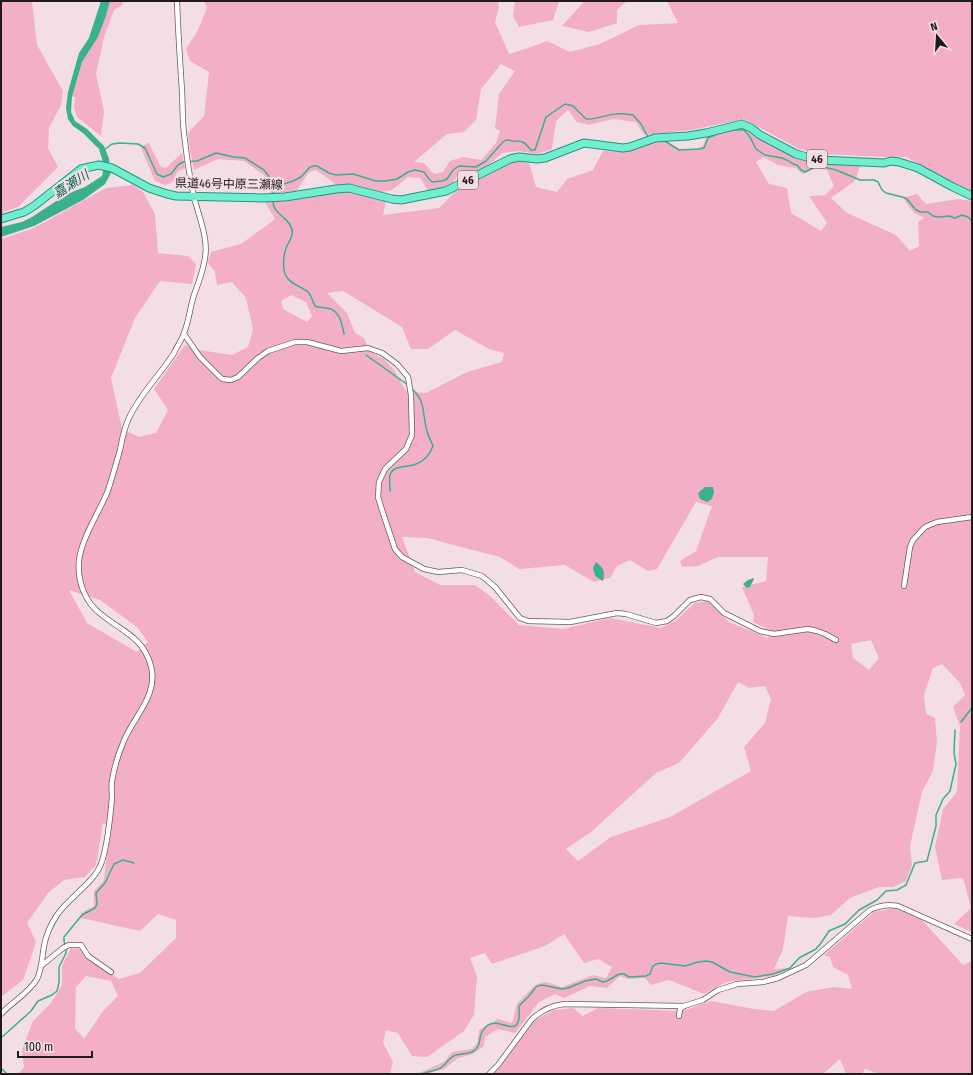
<svg xmlns="http://www.w3.org/2000/svg" width="973" height="1075" font-family="'Fira Sans Condensed','Noto Sans JP',sans-serif">
<style>
.green{fill:#f3afc8;fill-rule:evenodd}
.water{fill:#3ab08c}
.lines{fill:none;stroke-linecap:round;stroke-linejoin:round}
.stream{stroke:#3ab08c;stroke-width:1.5}
.street-casing{stroke:#6c5a60;stroke-width:6}
.primary-casing{stroke:#199b7c;stroke-width:9}
.street{stroke:#fff;stroke-width:4.5}
.primary{stroke:#73edcf;stroke-width:7}
.labels{text-anchor:middle;dominant-baseline:central;stroke-width:4;stroke-linejoin:round;paint-order:stroke}
.shield{fill:#f3dee5;stroke:#605558;stroke-width:1}
.shield-label{font-size:11px;font-weight:bold;fill:#211a1c}
.street-label{font-size:12px;fill:#211a1c;stroke:#f3dee5}
.water-label{font-size:13px;font-style:italic;fill:#06654d;stroke:#f3dee5}
</style>
<rect width="100%" height="100%" fill="#f3dee5"/>
<!-- green -->
<g class="green">
<polygon points="1,1 32,1 37,45 63,91 61,105 49,128 48,148 58,167 18,207 1,213"/>
<polygon points="110,1 123,1 122,5 114,10 104,37 96,74 104,111 101,136 77,117 74,108 75,97 72,97 82,62 98,37 106,16"/>
<path d="M204,1H498L499,7L495,22L509,54L531,47L547,41L570,52L600,44L639,25L678,23L667,1H972V192L906,157H884L823,154L799,149L744,119L691,130L644,135L636,122L613,119L589,125L577,122L568,110L556,121L552,149L537,154L518,151L502,153L490,164L475,172L458,175L451,185L428,191L420,178L408,177L392,190L382,192L350,184L337,185L316,170L309,172L296,191L270,194L271,186L265,176L244,161L218,159L194,170L190,151L188,133L204,116L209,72L190,61L186,49L197,32L207,8ZM501,64L515,71L499,94L495,128L500,131L496,143L481,160L463,157L450,161L443,172L434,174L424,163L414,162L447,134L464,132L476,120L481,89Z"/>
<polygon points="515,1 559,1 553,20 519,27 513,16"/>
<polygon points="583,1 627,1 617,10 617,23 589,32 562,26 583,3"/>
<path d="M739,127L748,129L799,159L815,163L860,166L855,181L831,198L847,213L896,235L910,251L919,246L918,222L924,218L914,213L903,198L917,194L926,204L958,199L972,201V932L954,924L971,908L963,878L942,880L935,847L943,809L957,792L960,726L953,707L965,695L960,683L942,664L933,668L924,695L926,714L935,718L937,742L933,771L922,792L910,846L912,865L906,881L893,887H879L850,898L831,915L815,918L788,916L783,949L774,969L790,968L773,976L726,982L704,994L669,980L651,985L645,978L628,979L620,976L607,988L590,986L564,998L555,994L539,1002L515,1033L498,1029L485,1037L484,1046L473,1054L458,1058L444,1069L426,1074H417L444,1062L452,1052L471,1049L477,1044L479,1030L498,1019L512,1023L517,1004L535,985L545,982L562,987L593,975L606,978L612,967L598,959L584,963L564,934L545,946L492,964L485,953L470,958L477,976L474,1015L464,1031L427,1057L412,1056L398,1033L386,1030L383,1043L393,1062L390,1074H18L24,1067L22,1050L33,1021L51,1003L62,985V966L71,948L80,949L88,958L119,979L140,973L176,938V920L158,914L140,931L81,918V913L94,906V891L104,880L110,826L103,823L96,865L85,877L64,880L48,893L27,923L36,942L23,980L1,997V239L34,228L106,188L133,185L143,192L155,214L158,253L188,256L196,264L192,284L160,281L135,318L111,378L122,429L139,437L156,433L168,410L154,389L185,345L199,350L232,355L248,347L253,330L246,298L232,282L217,285L215,272L208,263L211,252L241,244L275,219L265,202L346,191L386,201L383,215L439,208L455,192L514,161L529,163L536,187L557,192L567,179L593,170L603,151L625,152L649,142L664,140L679,149H695L703,146L706,136ZM763,157L778,165L796,168L803,174L816,168L827,170L834,186L825,195L809,196L827,223L821,231L791,213L787,188L769,184L756,162ZM343,291L402,327L411,349H428L455,330L489,349L504,353L502,362L467,372L426,393L406,391L394,370L384,359L370,352L364,338L355,333L347,313L327,293ZM291,295L306,302L312,316L307,322L283,309L281,301ZM696,502L712,506L696,551L680,561L682,567L698,566L718,557H768L766,581L742,587L754,615L753,622L772,631L768,638L729,622L708,601L695,603L675,621L661,628L610,618L563,629L519,625L490,596L475,585H440L415,572L402,537L427,538L500,557L519,569L565,565L594,582L610,578L617,566L630,560L648,571L657,569ZM69,590L100,600L137,627L148,642L137,652L87,623ZM871,640L879,658L869,670L853,658L851,644ZM738,682L749,688L765,686L771,699L765,723L744,747L751,771L670,817L611,837L578,861L566,849L591,832L656,773L679,763L718,718ZM86,976L111,981L118,996L103,1011L84,1039L75,1028L76,987Z"/>
<polygon points="148,142 161,167 166,168 182,153 185,168 177,172 173,182 165,185 155,181 141,148"/>
<polygon points="894,908 922,920 963,965 972,961 972,1074 880,1074 865,1069 862,1074 846,1074 840,1059 823,1074 492,1074 497,1071 535,1020 554,1010 573,1008 583,1016 598,1008 683,1011 711,1001 754,1009 774,1011 806,992 834,987 852,989 848,975 833,967 830,957 824,955 874,912"/>
</g>
<!-- water -->
<g class="water">
<polygon points="101,1 110,1 106,16 98,37 82,62 72,97 71,112 75,121 87,129 104,146 109,159 111,173 105,184 83,200 34,226 1,237 1,227 22,222 32,217 67,194 85,187 102,176 104,166 99,149 83,133 73,126 68,119 66,108 68,92 79,53 89,38"/>
<polygon points="705,487 713,487 714,492 712,499 707,502 700,499 698,493"/>
<path d="M596,562C604,568 605,572 603,581L595,576L593,568Z"/>
<polygon points="754,578 754,579 750,587 747,588 743,584 748,580"/>
</g>
<g class="lines">
<!-- stream -->
<g class="stream">
<path d="M663,141H665L679,150L699,149L704,148L708,138C718,133 733,129 744,130L750,137L756,149L765,155L782,158L789,161L793,164L797,165L801,170L805,172L815,167L819,166L836,170L860,180H874L878,182L882,190L886,193L906,198L915,209L920,212H928L933,216L938,217L949,216L955,218L962,215L968,217L972,221"/>
<polyline points="104,150 112,144 120,143 138,144 145,148 157,174 163,177 171,174 178,165 183,162 197,161 216,153 234,157 245,158 264,170 274,183 273,196"/>
<path d="M274,183L281,185L293,181L301,177L310,167L314,166H317L329,173L336,175L353,174L376,181H386L397,179L408,172L415,170L424,172L429,179L432,182L442,181L447,179L453,170L459,166L476,167L486,161L503,142C507,139 509,140 513,141C524,141 524,142 531,150H535L546,117L565,104L573,106L586,119C596,120 605,115 616,114C621,113 627,114 633,115L641,124L648,137"/>
<path d="M273,200C272,212 285,216 290,225C296,235 289,240 286,248C284,254 283,263 284,270C286,283 299,285 308,292C312,296 312,301 315,306C319,308 322,307 327,308C340,310 342,324 344,334"/>
<polyline points="366,355 408,385"/>
<path d="M390,491C390,486 389,479 390,475C394,464 408,468 416,464C424,461 430,454 433,446C431,441 428,436 427,431C422,414 426,401 412,389"/>
<polyline points="961,722 971,709"/>
<polyline points="1,1038 31,1011 38,1001 52,995 57,991 59,982 59,967 66,953 66,948 64,941 64,937 82,915 95,908 97,904 96,893 105,883 114,864 123,860 134,863"/>
<polyline points="1,1068 7,1074"/>
<path d="M422,1074C428,1071 437,1071 442,1067C447,1063 449,1057 456,1055C462,1053 471,1055 476,1049C483,1042 476,1034 488,1025C498,1018 514,1034 518,1022C520,1018 519,1011 519,1006L529,996L535,988L538,986L542,985L562,989L568,988L585,981L596,979L603,982L607,981L619,974H624L629,977L646,976L650,974L653,966L656,964L661,963L685,966L698,962L706,961L712,962L730,972L755,977L773,974L790,968L799,958L816,949L821,943L829,931L845,924L859,910L877,900L886,891L897,890L906,885L915,863L927,861L936,826V815L943,799L950,791L956,764L954,753L955,730"/>
</g>
<defs>
<g id="street">
<polyline points="184,334 200,357 222,379 231,380 238,377 258,358 268,351 295,342 307,342 341,351 368,348 382,353 397,364 408,377 411,395 412,435 406,449 385,469 379,482 378,497 382,510 395,549 402,557 424,569 438,572 462,570 482,576 495,587 520,618 528,621 570,622 617,613 626,614 656,623 667,621 674,616 690,600 701,597 710,599 724,613 760,631 774,634 808,629 817,631 825,634 836,640"/>
<polyline points="904,586 910,547 913,540 925,527 937,522 972,517"/>
<polyline points="41,966 63,948 69,945 81,945 88,956 111,972"/>
<path d="M1,1014C12,1002 29,993 37,979C42,969 42,957 44,946C46,935 51,924 57,915C69,897 93,884 101,864C108,846 110,817 112,798C112,792 111,786 112,781C114,768 118,755 123,743C132,718 159,696 151,666C143,637 123,632 102,615C85,603 77,581 79,560C82,538 98,514 107,493C112,479 116,464 120,450C122,439 124,428 129,418C140,394 160,375 174,353C177,346 182,340 184,333C189,321 190,307 194,295C198,284 202,274 204,263C210,240 199,218 194,197C190,179 187,160 185,141C182,125 183,108 182,91C180,61 178,31 177,1"/>
<polyline points="679,1016 680,1009 684,1006"/>
<path d="M489,1074L498,1065L532,1019C542,1010 552,1005 565,1004L684,1006L703,1000L718,990L728,987L737,984L763,982L778,978L806,965L870,910C880,905 888,904 898,906L972,939"/>
</g>
<polyline id="primary" points="1,219 24,212 34,206 81,169 99,165 112,168 149,188 167,194 176,196 263,198 285,197 336,189 349,188 392,199 401,200 446,191 510,159 519,157 537,159 545,158 584,143 623,148 630,147 655,138 688,136 706,133 742,124 751,128 760,135 796,154 807,157 820,160 884,163 891,161 899,162 918,168 953,187 972,196"/>
</defs>
<!-- street casing -->
<use href="#street" class="street-casing"/>
<!-- primary casing -->
<use href="#primary" class="primary-casing"/>
<!-- street -->
<use href="#street" class="street"/>
<!-- primary -->
<use href="#primary" class="primary"/>
</g>
<g class="labels">
<!-- shield labels -->
<g class="shield">
<rect x="807" y="150" width="20" height="18" rx="3"/>
<rect x="458" y="171" width="20" height="18" rx="3"/>
</g>
<g class="shield-label">
<text x="817" y="159">46</text>
<text x="468" y="180">46</text>
</g>
<!-- street labels -->
<g class="street-label">
<text transform="translate(229 184) rotate(1)">県道46号中原三瀬線</text>
</g>
<!-- water labels -->
<g class="water-label">
<text transform="translate(71 184) rotate(-33)">嘉瀬川</text>
</g>
</g>
<!-- border -->
<rect width="973" height="1075" fill="none" stroke="#211a1c" stroke-width="4"/>
<!-- north arrow -->
<g transform="translate(937 36) rotate(342)" stroke="#f3dee5" stroke-width="3" paint-order="stroke">
<path d="M0-3L7 15L0 10L-7 15Z" fill="#211a1c"/>
<text y="-6" font-size="11" font-weight="bold" text-anchor="middle" fill="#211a1c">N</text>
</g>
<!-- scale -->
<path d="M18 1051v6h74v-6" fill="none" stroke="#211a1c" stroke-width="2"/>
<text x="24" y="1051" font-size="12" fill="#211a1c" stroke="#f3dee5" stroke-width="3" paint-order="stroke">100 m</text>
</svg>
